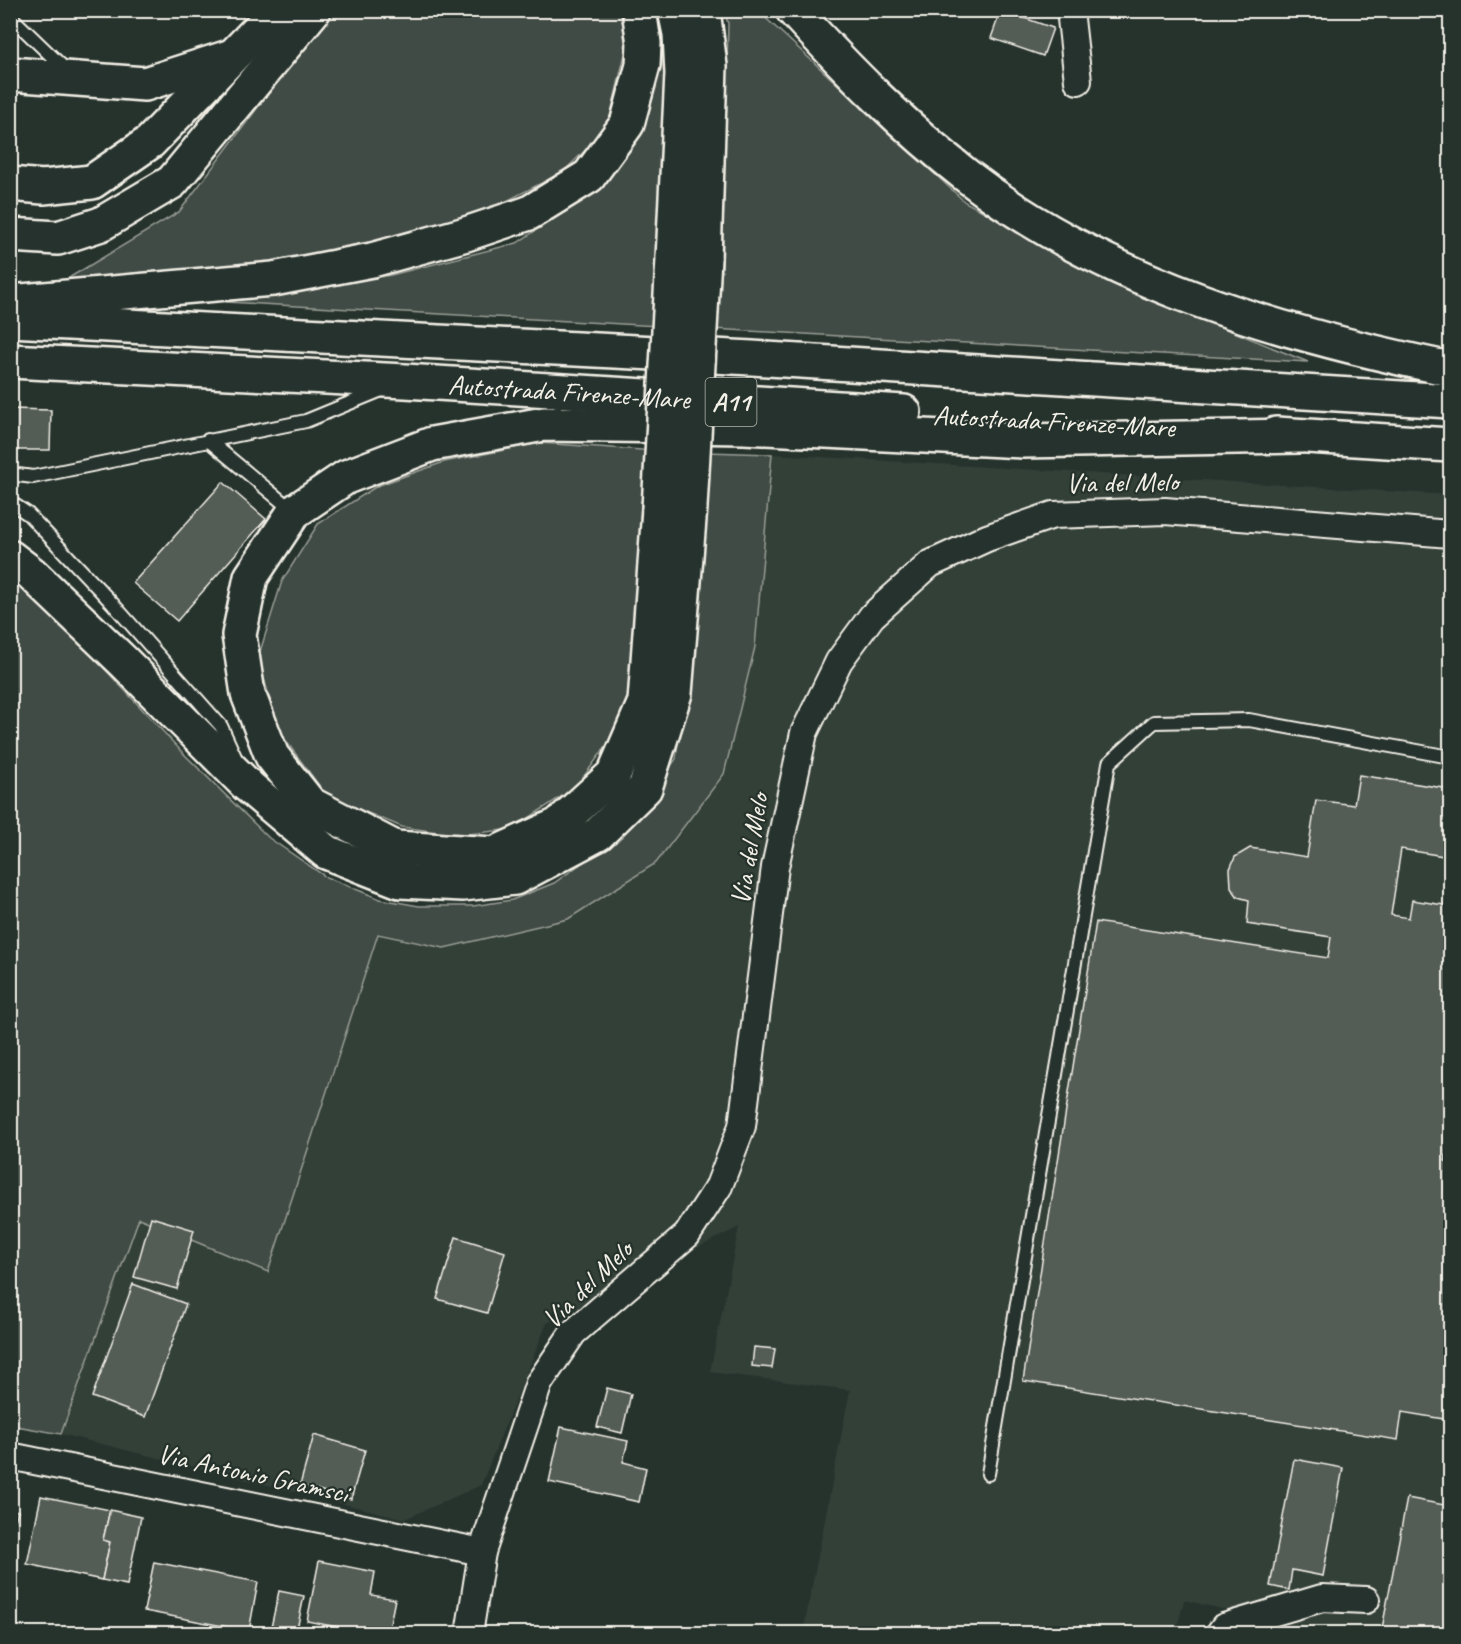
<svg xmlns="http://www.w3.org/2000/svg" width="1461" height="1644" font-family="Caveat,sans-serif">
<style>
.built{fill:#333f39}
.green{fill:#414b45;stroke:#9a9e96;stroke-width:1.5}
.building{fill:#525c55;stroke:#f4f1e8;stroke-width:1.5}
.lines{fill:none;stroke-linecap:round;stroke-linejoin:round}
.service-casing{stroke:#f4f1e8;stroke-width:16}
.minor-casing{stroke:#f4f1e8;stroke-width:30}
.motorway-casing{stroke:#f4f1e8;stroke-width:38}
.service{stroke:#26332d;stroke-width:12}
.minor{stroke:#26332d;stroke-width:26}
.motorway{stroke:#26332d;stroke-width:33}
.motorway-bridge-casing{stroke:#f4f1e8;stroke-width:38;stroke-linecap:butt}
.motorway-bridge{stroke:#26332d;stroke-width:33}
.labels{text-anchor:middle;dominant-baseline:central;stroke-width:4.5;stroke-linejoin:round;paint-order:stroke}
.shield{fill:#26332d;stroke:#b6b8b0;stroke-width:1.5}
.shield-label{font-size:27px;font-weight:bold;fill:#f4f1e8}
.street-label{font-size:28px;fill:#f4f1e8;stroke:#26332d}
</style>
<rect width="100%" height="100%" fill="#26332d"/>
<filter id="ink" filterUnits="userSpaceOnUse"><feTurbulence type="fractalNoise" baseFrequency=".0167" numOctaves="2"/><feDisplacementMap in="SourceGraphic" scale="12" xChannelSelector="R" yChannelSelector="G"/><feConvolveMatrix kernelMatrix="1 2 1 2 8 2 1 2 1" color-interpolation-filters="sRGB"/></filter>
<g filter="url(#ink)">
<!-- built -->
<polygon class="built" points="772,454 1450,495 1450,1633 1324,1633 1184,1600 1176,1633 803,1633 850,1390 710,1372 739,1227 547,1323 481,1485 405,1519 61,1434 139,1218 268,1271 378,934 444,948 656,863 724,774 755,647"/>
<!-- green -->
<g class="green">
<polygon points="334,11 621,11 626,50 607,129 563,172 462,224 244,269 62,282 179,212 311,37"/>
<polygon points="724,11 758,11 965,202 1152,299 1308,362 226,302 391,275 517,243 607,182 654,93 658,52 668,54 657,272 722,272 728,23"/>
<polygon points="539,443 642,450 772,454 755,647 724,774 656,863 568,919 444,948 378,934 268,1272 139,1218 61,1434 11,1425 10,574 32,591 184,754 269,838 326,877 380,899 419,906 473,906 512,900 554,883 621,835 676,759 706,502 641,501 632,689 615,734 576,787 512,829 460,835 402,827 327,796 280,733 258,658 282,581 318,524 377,486 444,462"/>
</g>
<!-- building -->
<g class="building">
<polygon points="1001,10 1053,28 1043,56 991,38"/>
<polygon points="10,409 51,410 50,450 10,450"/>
<polygon points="223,482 266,519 177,621 133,583"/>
<polygon points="1359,775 1450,789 1450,857 1401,849 1391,915 1409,918 1412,900 1450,906 1450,1123 1445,1161 1450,1162 1450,1420 1402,1412 1398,1440 1023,1381 1096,922 1328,958 1331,937 1247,924 1249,900 1238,897 1231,887 1230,869 1235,857 1250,848 1307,857 1316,800 1354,805"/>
<polygon points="151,1217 194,1230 177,1289 134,1277"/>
<polygon points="456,1237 505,1252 487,1313 437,1299"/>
<polygon points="133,1284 186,1304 145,1417 92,1397"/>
<polygon points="754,1347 775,1349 772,1368 752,1366"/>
<polygon points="607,1388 631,1394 622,1433 597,1427"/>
<polygon points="561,1427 628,1441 623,1462 646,1468 639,1502 549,1482"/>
<polygon points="314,1435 365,1450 351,1499 300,1485"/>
<polygon points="1294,1459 1343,1468 1323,1576 1292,1570 1289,1590 1270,1586"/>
<polygon points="41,1496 110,1510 103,1540 110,1542 102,1580 27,1564"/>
<polygon points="1407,1498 1450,1506 1450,1634 1381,1634"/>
<polygon points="10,1509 18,1511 10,1538"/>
<polygon points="110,1510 141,1517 127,1585 102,1580 110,1542 103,1540"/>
<polygon points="319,1561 375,1572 371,1595 395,1599 388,1634 370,1634 307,1621"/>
<polygon points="154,1562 258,1582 249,1631 144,1611"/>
<polygon points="279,1591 304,1596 296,1634 270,1632"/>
</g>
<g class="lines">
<defs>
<g id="service">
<polyline points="10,16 67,71"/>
<polyline points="208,440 293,511"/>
<polyline points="10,474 33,477 306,421 384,389"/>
<polyline points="10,502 28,514 112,603 221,726 236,759"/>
<polyline points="988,1474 1109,763 1154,722 1249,720 1450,757"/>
</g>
<g id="minor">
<polyline points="1070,10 1078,81"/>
<polyline points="10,1456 482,1552"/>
<polyline points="469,1634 482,1552 539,1383 573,1333 687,1235 719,1186 742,1126 775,867 804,733 839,661 872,616 930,564 987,538 1053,515 1165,511 1450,534"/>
<polyline points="1219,1634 1224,1627 1322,1598 1366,1600"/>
</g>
<g id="motorway">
<polyline points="703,10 710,66 704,258"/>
<path d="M793,10C848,70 903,126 967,176C1105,283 1281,334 1450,369"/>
<polyline points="10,74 145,84 229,57"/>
<polyline points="10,184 43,187 92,182 150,142 277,10"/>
<polyline points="10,235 58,238 101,224 172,182 314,10"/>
<polyline points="673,259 682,74 680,34 675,10"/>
<polyline points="10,302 273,279 372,260 466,234 529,213 589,176 627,124 643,65 644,43 639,10"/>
<polyline points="10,320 752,358 1450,401"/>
<path id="s1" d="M10,361L405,381L904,412"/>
<polyline points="1276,434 1450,445"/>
<polyline points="659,509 645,702 614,774 558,825 494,854 395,848 310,804 272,756 248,694 239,635 251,577 294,512 346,477 432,444 544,424 744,427 1023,441 1299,436"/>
<polyline points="10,557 31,573 124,662 248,786 326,852 400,881 463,884 515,878 598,834 645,788 675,693 690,507"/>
</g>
</defs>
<!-- service casing -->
<use href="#service" class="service-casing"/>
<!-- minor casing -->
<use href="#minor" class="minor-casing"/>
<!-- motorway casing -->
<use href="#motorway" class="motorway-casing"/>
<!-- service -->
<use href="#service" class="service"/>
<!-- minor -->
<use href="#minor" class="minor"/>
<!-- motorway -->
<use href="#motorway" class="motorway"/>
<defs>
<g id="motorway-bridge">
<polyline points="690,507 704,258"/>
<polyline points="659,509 673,259"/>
</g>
</defs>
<!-- motorway-bridge casing -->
<use href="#motorway-bridge" class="motorway-bridge-casing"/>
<!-- motorway-bridge -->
<use href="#motorway-bridge" class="motorway-bridge"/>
</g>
</g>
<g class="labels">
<!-- shield labels -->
<rect class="shield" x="705.5" y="378" width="51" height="48" rx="4.5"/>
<g class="shield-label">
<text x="731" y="402">A11</text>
</g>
<!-- street labels -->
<g class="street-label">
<text stroke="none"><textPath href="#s1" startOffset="560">Autostrada Firenze-Mare</textPath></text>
<text transform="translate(1054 421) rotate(3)">Autostrada Firenze-Mare</text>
<text transform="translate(1122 482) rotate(-1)">Via del Melo</text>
<text transform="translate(749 849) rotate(-80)">Via del Melo</text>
<text transform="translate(587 1284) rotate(-44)">Via del Melo</text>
<text transform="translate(253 1473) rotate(12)">Via Antonio Gramsci</text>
</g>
</g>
<!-- margin -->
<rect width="1461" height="1644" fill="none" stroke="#26332d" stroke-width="36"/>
<rect x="18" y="18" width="1425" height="1608" fill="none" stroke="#f4f1e8" stroke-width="2" filter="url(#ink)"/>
</svg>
